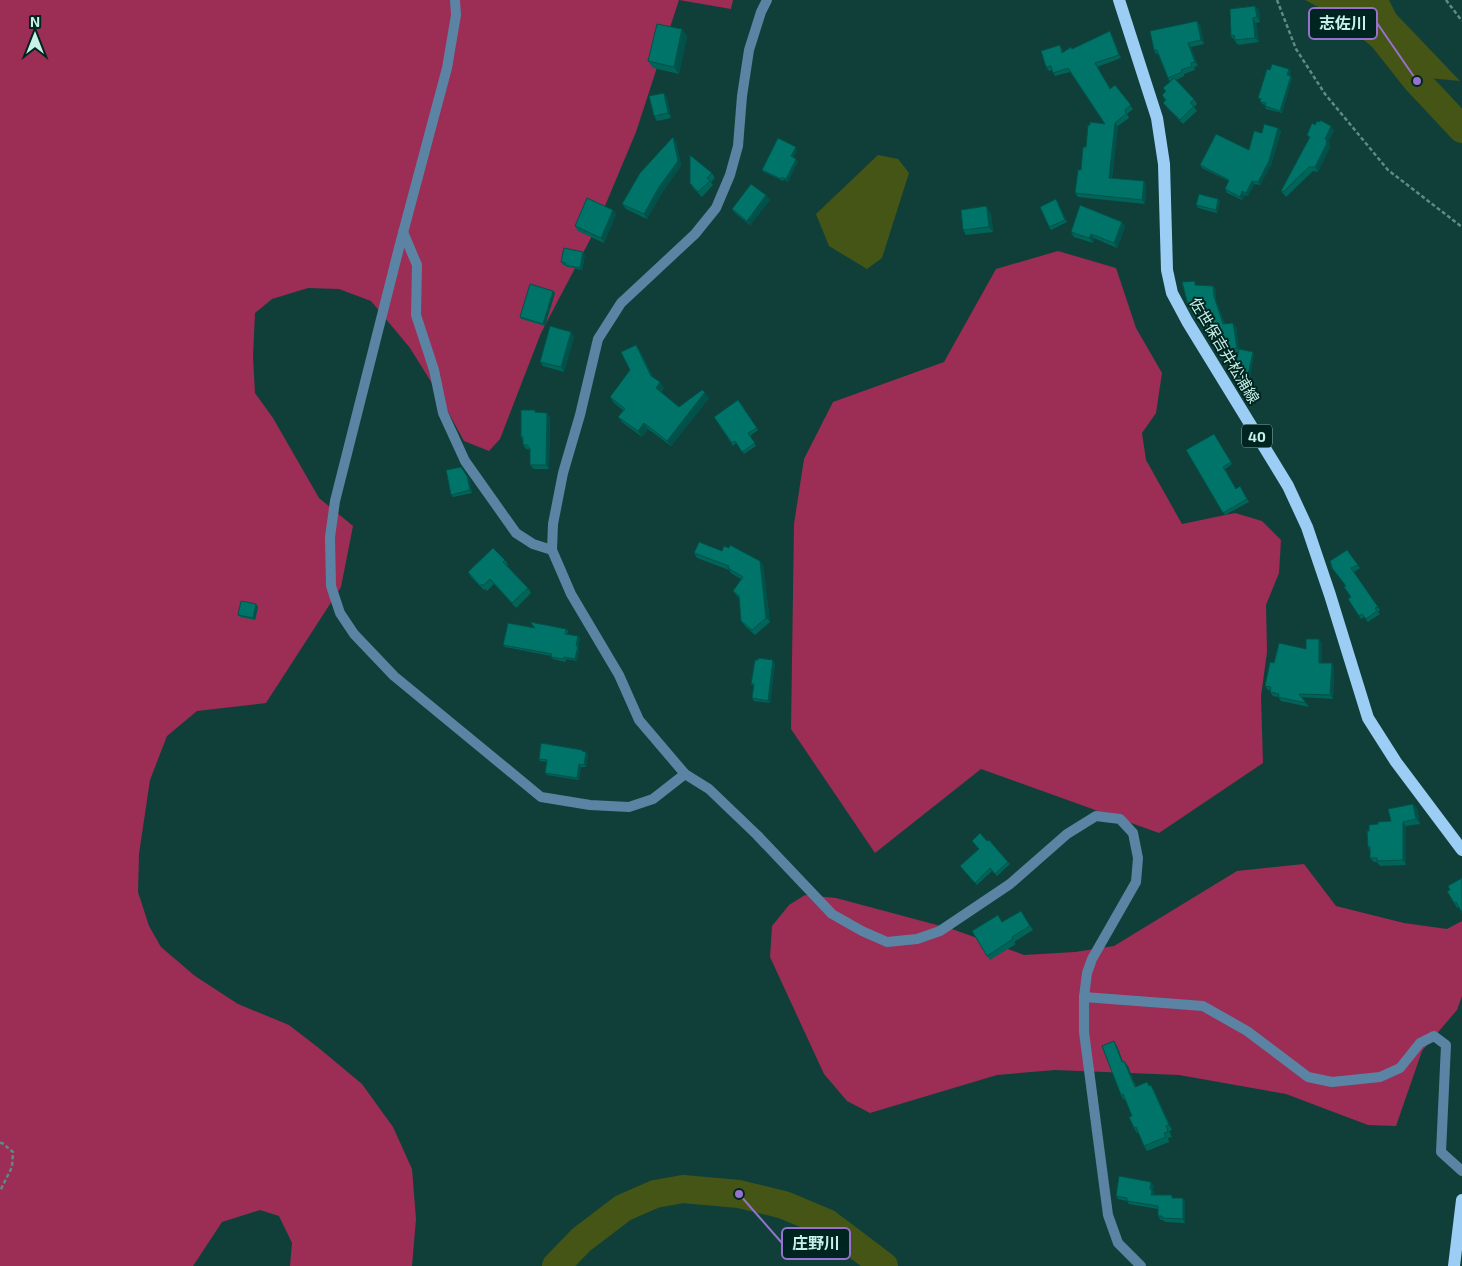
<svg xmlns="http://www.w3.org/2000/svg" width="1462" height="1266" font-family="'Exo 2','Noto Sans JP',sans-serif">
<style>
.forest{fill:#9c2d55}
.water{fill:#455515}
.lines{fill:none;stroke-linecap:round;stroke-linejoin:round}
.river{stroke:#455515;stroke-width:28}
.path{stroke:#5e8b84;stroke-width:2.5;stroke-dasharray:4 2.5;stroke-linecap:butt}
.minor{stroke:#5b84a4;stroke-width:10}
.tertiary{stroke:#5b84a4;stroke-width:10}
.primary{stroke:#9ccef5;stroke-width:12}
.wall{fill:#006459}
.shaded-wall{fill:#005149}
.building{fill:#007468;stroke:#005149}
.labels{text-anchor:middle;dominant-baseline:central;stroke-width:4;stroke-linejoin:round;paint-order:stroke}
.shield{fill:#002420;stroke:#8cb4ad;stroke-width:1}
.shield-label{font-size:14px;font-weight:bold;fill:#c8f1e9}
.street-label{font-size:15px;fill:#c8f1e9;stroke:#002420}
.leader{fill:none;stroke:#9671ce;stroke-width:2}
.callout-dot{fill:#9671ce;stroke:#002420;stroke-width:2}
.callout{fill:#002420;stroke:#9671ce;stroke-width:2}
.callout-label{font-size:16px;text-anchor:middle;font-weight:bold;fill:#c8f1e9}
</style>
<rect width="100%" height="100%" fill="#103f39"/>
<!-- forest -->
<g class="forest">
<polygon points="0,0 733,0 731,9 679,0 636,132 594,232 541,333 500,439 489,451 464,441 435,388 410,348 371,301 339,289 308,288 272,299 255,313 253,357 255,393 273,418 319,498 353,526 341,587 266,703 197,711 167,736 150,780 139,854 138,892 149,926 161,947 195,976 238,1004 289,1025 320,1049 362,1084 393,1127 412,1169 416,1219 412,1266 290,1266 292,1243 279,1216 260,1210 222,1222 193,1266 0,1266"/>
<polygon points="1058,251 1116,268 1136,328 1162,373 1156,413 1142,433 1146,460 1182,524 1235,513 1262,521 1281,540 1279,573 1266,605 1267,652 1261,696 1263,763 1159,833 981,769 875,853 791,729 794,524 804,459 833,402 944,362 996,269"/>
<polygon points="1304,864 1336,906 1404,923 1447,929 1462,921 1462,996 1457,1010 1422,1051 1396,1126 1368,1125 1286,1094 1179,1075 1055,1070 997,1075 870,1113 847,1101 824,1074 770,957 772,926 789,905 805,895 836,898 952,929 1024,955 1075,952 1114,946 1237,871"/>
</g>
<!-- water -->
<g class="water">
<polygon points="1305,0 1389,0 1396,14 1460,81 1407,76 1335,16"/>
<polygon points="878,155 898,159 909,173 882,258 867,269 829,246 816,214"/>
</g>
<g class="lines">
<!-- river -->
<g class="river">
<polyline points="1367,0 1375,28 1417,81 1462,129"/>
<polyline points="556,1266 581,1240 623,1208 655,1194 683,1189 739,1194 784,1205 827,1223 884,1266"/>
</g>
<!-- path -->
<g class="path">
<polyline points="1277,0 1296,49 1325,94 1388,170 1462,227"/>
<polyline points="1446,0 1462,21"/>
<polyline points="0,1143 2,1143 13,1152 12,1167 0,1191"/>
</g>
<!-- minor -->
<g class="minor">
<polyline points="767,0 761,12 749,50 742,96 738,146 730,175 716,208 695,234 621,303 598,339 580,415 563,473 553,524 552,550 571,594 619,675 639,720 685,774 709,789 757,835 832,914 862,931 887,942 917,939 940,931 1010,884 1067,834 1096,816 1120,819 1133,833 1138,858 1136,882 1092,959 1087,973 1084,997 1084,1032 1108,1215 1118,1243 1141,1266"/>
<polyline points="403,232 417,265 416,315 434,370 443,413 465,461 516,533 533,544 552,550"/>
<polyline points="1084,997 1203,1006 1247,1031 1308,1077 1332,1082 1380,1077 1400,1068 1420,1043 1434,1036 1446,1045 1441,1152 1462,1171"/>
</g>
<!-- tertiary -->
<polyline class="tertiary" points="455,0 456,15 447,68 400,244 335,501 330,537 331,586 340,613 354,634 394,676 541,797 590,805 629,807 653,799 685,774"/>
<!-- primary -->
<g class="primary">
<polyline points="1119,0 1157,118 1164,164 1167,270 1172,293 1187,321 1288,486 1307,527 1330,595 1368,718 1396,762 1462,850"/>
<polyline points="1454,1266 1462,1200"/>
</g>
</g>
<!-- wall -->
<g class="wall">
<polygon points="1255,6 1259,10 1260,22 1256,23 1259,42 1238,45 1231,36"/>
<polygon points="1197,21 1200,25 1204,44 1191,47 1198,66 1194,67 1195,70 1184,74 1184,76 1176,80 1194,99 1197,104 1194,107 1197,111 1183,124 1167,108 1163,103 1166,101 1162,95 1166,92 1163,88 1170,82 1168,78 1158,54 1156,54 1154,50"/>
<polygon points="682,29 687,36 679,74 653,68 648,61"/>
<polygon points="1112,35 1121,58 1097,67 1111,89 1115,85 1133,109 1127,114 1129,118 1118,126 1112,178 1144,181 1146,185 1145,204 1078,197 1075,193 1086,147 1105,124 1070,72 1055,76 1052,70 1049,71 1046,67 1060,45 1062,49 1063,52"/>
<polygon points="1289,69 1291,71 1289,75 1292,78 1282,113 1266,109 1265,106 1265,105 1262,104 1261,101 1258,98 1270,70"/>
<polygon points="664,93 667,98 671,118 657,121 654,116"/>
<polygon points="1315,125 1331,126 1334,131 1328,142 1330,144 1329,146 1330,147 1318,172 1313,171 1286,197 1281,191 1309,138 1307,135"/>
<polygon points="1278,128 1281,131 1271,165 1260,185 1255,184 1248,196 1245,195 1242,200 1227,193 1225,189 1229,181 1202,168 1200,165 1249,150 1262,133"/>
<polygon points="676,141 681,166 663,191 647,219 626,209 622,204"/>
<polygon points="797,150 793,157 796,159 798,161 788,182 784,179 783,181 764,172 762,170"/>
<polygon points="712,173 715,178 711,182 713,185 702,197 693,188 690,183"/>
<polygon points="766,195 770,200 750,225 735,213 732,209"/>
<polygon points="1056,199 1067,222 1051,230 1049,227"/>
<polygon points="1218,199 1220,201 1217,213 1198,208 1196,205"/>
<polygon points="991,213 993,232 966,235 963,230"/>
<polygon points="616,214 604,243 578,231 575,226"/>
<polygon points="1122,222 1125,227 1117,248 1094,238 1093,243 1074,237 1071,232"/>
<polygon points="585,254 582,270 567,267 565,265 563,265 561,262"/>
<polygon points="1198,286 1216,290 1216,300 1225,324 1236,327 1239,350 1253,352 1254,354 1249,383 1236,380 1235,378 1238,352 1219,353 1200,325 1199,317 1198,319 1195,319 1193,315"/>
<polygon points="553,291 555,293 545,326 521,319 520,317"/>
<polygon points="571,332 574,337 564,372 543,366 540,362"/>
<polygon points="636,345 640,351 653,377 660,382 664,388 661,392 679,407 709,398 671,446 648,429 642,437 622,422 618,417 623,410 614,403 610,397 630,370"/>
<polygon points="738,400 758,430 750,436 756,446 744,454 736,443 733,446 714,417"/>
<polygon points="537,412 550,417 549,469 534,469 530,465 530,450 526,449 523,445 523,441 521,437"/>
<polygon points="1214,434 1232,464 1225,469 1236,489 1240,486 1249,502 1225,515 1186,450"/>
<polygon points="467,476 469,478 472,493 453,497 451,495"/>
<polygon points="729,548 760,561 763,565 770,622 755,635 745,626 741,621 739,598 736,595 733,591 741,579 731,573 729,570 697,558 694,553 722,551"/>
<polygon points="1347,550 1360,568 1354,572 1380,610 1378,612 1380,614 1368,622 1364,617 1361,619 1348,599 1351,597 1346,586"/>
<polygon points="505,560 508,565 507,566 528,588 531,593 516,608 494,584 487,591 485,589 484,590 471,577 468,572"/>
<polygon points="256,604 258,607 255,620 240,617 238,615"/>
<polygon points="530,622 566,629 568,631 567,634 578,636 580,638 578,647 579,649 577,661 566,659 565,662 553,659 551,656 505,647 503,645 535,628"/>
<polygon points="1322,643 1322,663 1334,667 1333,699 1302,697 1309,707 1281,701 1278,697 1273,696 1270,692 1270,690 1268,690 1265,686 1306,649"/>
<polygon points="775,663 770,703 754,701 752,698 754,686 751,684"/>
<polygon points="583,751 588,754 586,767 581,767 579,780 547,775 545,773 547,762 540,761 539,759"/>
<polygon points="1413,804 1417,809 1420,824 1406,826 1406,865 1380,866 1377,862 1374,862 1370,858 1370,851 1368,847 1369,831 1391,821"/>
<polygon points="987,841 1010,864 997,876 992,871 977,885 960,866"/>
<polygon points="1450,890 1459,907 1457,908 1454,903"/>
<polygon points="1021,911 1033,930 1014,942 1016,944 990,960 987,956 1002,922"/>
<polygon points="1114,1041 1117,1046 1123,1062 1128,1066 1136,1087 1147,1082 1150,1086 1154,1090 1172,1130 1169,1131 1172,1137 1168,1138 1169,1142 1147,1151 1144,1146 1139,1133 1137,1133 1134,1128 1132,1116 1125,1099 1124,1100 1121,1095"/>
<polygon points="1154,1186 1153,1190 1155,1193 1154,1195 1174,1198 1183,1198 1185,1202 1185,1223 1165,1222 1163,1220 1161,1220 1158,1216 1158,1209 1129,1204 1127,1201 1118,1199 1116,1196"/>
</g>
<!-- shaded-wall -->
<g class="shaded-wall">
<polygon points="1255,6 1259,10 1260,22 1257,17"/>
<polygon points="1253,18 1256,23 1259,42 1255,38"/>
<polygon points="1197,21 1200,25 1204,44 1201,40"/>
<polygon points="682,29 687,36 679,74 674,67"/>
<polygon points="1110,31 1112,35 1121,58 1119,55"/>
<polygon points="1188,43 1191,47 1198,66 1195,62"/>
<polygon points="1289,69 1291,71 1289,77 1287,75"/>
<polygon points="1291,76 1292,78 1282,113 1280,111"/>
<polygon points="664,93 667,98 671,118 668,113"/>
<polygon points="1115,123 1118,126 1111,182 1109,178"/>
<polygon points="1331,126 1334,131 1328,142 1330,144 1329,146 1330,147 1318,172 1315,167 1325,139"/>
<polygon points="1278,128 1281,131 1271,165 1260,185 1258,182"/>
<polygon points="673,137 676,141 681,166 663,191 647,219 644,214 659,187"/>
<polygon points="796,147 797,150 793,159 791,156"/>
<polygon points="796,159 798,161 788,182 786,179"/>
<polygon points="1144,181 1146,185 1145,204 1142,200"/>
<polygon points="1252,181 1255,184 1248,196 1246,193"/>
<polygon points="1242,191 1245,195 1242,200 1240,197"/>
<polygon points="766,195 770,200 750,225 747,221"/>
<polygon points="1218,199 1220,201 1217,213 1216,210"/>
<polygon points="987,208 991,213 993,232 989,227"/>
<polygon points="613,210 616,214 604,243 601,238"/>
<polygon points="1122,222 1125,227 1117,248 1114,243"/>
<polygon points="1091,234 1094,238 1093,243 1089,238"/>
<polygon points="583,252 585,254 582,270 580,268"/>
<polygon points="1213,286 1216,290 1216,300 1226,328 1223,324 1214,296"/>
<polygon points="553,291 555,293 545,326 543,324"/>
<polygon points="1233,323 1236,327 1240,352 1237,348"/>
<polygon points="571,332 574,337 564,372 561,367"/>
<polygon points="636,345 640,351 655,382 651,376"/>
<polygon points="1253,352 1254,354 1249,383 1247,380"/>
<polygon points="660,382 664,388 660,394 656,388"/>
<polygon points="705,392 709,398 671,446 667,441"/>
<polygon points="547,413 550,417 549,469 546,465"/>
<polygon points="644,423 648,429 642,437 638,431"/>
<polygon points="467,476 469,478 472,493 470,490"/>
<polygon points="760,561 763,565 770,622 766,618"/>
<polygon points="256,604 258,607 255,620 253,618"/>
<polygon points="578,636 580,638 578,647 579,649 577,661 575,659"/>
<polygon points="1319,639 1322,643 1322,667 1319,663"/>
<polygon points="773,660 775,663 770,703 768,701"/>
<polygon points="1332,663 1334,667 1333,699 1330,695"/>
<polygon points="586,752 588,754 586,767 584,765"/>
<polygon points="579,764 581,767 579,780 577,778"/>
<polygon points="1413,804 1417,809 1420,824 1416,819"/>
<polygon points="1403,822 1406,826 1406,865 1403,860"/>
<polygon points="1114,1041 1117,1046 1125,1067 1122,1062"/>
<polygon points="1124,1061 1128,1066 1138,1092 1135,1087"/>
<polygon points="1151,1085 1154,1090 1172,1130 1169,1125"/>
<polygon points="1151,1182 1154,1186 1153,1190 1155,1193 1154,1199 1151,1195 1150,1189"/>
<polygon points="1183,1198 1185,1202 1185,1223 1183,1219"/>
</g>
<!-- building -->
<g class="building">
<polygon points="1255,6 1257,17 1253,18 1255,38 1235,40 1234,35 1231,36 1230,9"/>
<polygon points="1197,21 1201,40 1188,43 1195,62 1191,63 1192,66 1181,70 1182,72 1168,78 1157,50 1154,50 1150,31"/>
<polygon points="657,24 682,29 674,67 648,61"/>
<polygon points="1110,31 1119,55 1095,63 1110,89 1115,85 1131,105 1125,110 1126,114 1115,123 1109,178 1144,181 1142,200 1075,193 1078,170 1081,170 1083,147 1086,147 1088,125 1090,125 1090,122 1105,124 1068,68 1053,73 1051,66 1046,67 1041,51 1060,45 1062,53 1071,47 1072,49"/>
<polygon points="1272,64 1289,69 1287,75 1291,76 1280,111 1265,106 1266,103 1260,102 1261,99 1258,98 1267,69 1270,70"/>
<polygon points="1174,78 1194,99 1190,103 1194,106 1180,120 1163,103 1166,100 1162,95 1166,91 1163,88"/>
<polygon points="664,93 668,113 654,116 649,96"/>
<polygon points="1320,120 1331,126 1325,139 1327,140 1326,142 1327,143 1315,167 1309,167 1283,192 1281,191 1310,137 1307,135 1312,123 1315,125 1317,121 1320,122"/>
<polygon points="1264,124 1278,128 1269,161 1258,182 1252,181 1246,193 1242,191 1240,197 1225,189 1229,180 1200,165 1216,134 1249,150 1254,131 1262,133"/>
<polygon points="673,137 678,161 659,187 644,214 622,204 640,173"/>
<polygon points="778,138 796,147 791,156 796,159 786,179 782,177 781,179 762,170"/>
<polygon points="690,155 712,173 707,178 710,181 698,192 690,183"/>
<polygon points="751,184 766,195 747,221 732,209"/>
<polygon points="1199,194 1218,199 1216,210 1196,205"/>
<polygon points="587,198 613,210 601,238 575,226"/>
<polygon points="1056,199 1065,220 1049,227 1040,207"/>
<polygon points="1080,205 1122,222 1114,243 1091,234 1089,238 1071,232"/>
<polygon points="986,206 987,208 989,227 963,230 961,210"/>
<polygon points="564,248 583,252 580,268 565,265 566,263 561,262"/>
<polygon points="1195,281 1195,285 1213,286 1214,296 1223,324 1233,323 1237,348 1216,350 1204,331 1202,324 1200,325 1196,308 1196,315 1193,315 1189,309 1182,282"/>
<polygon points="530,284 553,291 543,324 520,317"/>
<polygon points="550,326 571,332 561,367 540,362"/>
<polygon points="636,345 651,376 660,382 656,388 679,407 702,390 705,392 667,441 644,423 638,431 618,417 625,409 610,397 630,370 621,352"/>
<polygon points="1239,349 1253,352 1247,380 1235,378 1234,372"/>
<polygon points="738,400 757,428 748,433 755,443 742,452 735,441 732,443 714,417"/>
<polygon points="521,410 535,410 535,412 547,413 546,465 530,465 530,448 528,448 528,445 523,445 523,437 521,437"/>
<polygon points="1214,434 1231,462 1223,467 1236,489 1240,486 1247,499 1223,513 1186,450"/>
<polygon points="461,467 467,476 470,490 451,495 446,470"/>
<polygon points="699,542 722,551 724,546 729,548 730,545 760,561 766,618 752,630 741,621 739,596 733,591 743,577 728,568 729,566 694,553"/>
<polygon points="493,548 505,560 503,562 528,588 512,603 490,579 483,586 482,584 480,586 468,572"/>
<polygon points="1347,550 1358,565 1351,568 1378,607 1375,608 1377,611 1366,619 1362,614 1359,616 1348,599 1351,597 1344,587 1346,586 1332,568 1330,561"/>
<polygon points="241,601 256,604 253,618 238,615"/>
<polygon points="530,622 566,629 565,634 578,636 576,646 578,646 575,659 564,657 564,659 551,657 552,654 503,645 508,623 535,628"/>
<polygon points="1306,639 1319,639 1319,663 1332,663 1330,695 1299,694 1306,703 1278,697 1279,694 1270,692 1271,687 1265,686 1270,662 1274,663 1279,643 1306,649"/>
<polygon points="758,658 773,660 768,701 752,698 754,684 751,684 755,660 758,660"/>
<polygon points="541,743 582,750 582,751 586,752 584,765 579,764 577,778 545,773 547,760 539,759"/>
<polygon points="1413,804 1416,819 1403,822 1403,860 1377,861 1377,858 1370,858 1370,847 1368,847 1367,831 1369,831 1369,825 1378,824 1378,822 1391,821 1388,809"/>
<polygon points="980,833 987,841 989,840 1008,862 995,874 990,868 975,883 960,866 979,849 972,841"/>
<polygon points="1462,878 1462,913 1456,902 1454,903 1447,891 1450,890 1448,886"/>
<polygon points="1021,911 1030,926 1012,937 1013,939 987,956 972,931 998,915 1002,922"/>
<polygon points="1114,1041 1122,1062 1124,1061 1135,1087 1147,1082 1149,1086 1151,1085 1169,1125 1166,1126 1168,1132 1164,1133 1166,1137 1144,1146 1136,1127 1134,1128 1129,1117 1132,1116 1123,1094 1121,1095 1102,1046"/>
<polygon points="1119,1176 1151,1182 1150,1189 1152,1190 1151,1195 1172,1195 1172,1198 1183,1198 1183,1219 1162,1218 1162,1216 1158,1216 1158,1206 1127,1201 1127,1198 1116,1196"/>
</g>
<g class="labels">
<!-- shield labels -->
<rect class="shield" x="1242" y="424.5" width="30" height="23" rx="4"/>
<g class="shield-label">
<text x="1257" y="436">40</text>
</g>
<!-- street labels -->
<g class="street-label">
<text transform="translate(1225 350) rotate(59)">佐世保吉井松浦線</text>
</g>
</g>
<!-- callouts -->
<path class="leader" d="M1417 81L1377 23M739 1194L782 1243"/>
<g class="callout-dot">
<circle cx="1417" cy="81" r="5"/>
<circle cx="739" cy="1194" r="5"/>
</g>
<g class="callout">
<rect x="1309" y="8" width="68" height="31" rx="5"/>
<rect x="782" y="1228" width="68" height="31" rx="5"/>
</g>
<g class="callout-label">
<text x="1343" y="29">志佐川</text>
<text x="816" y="1249">庄野川</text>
</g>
<!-- north arrow -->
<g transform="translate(35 35)" stroke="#002420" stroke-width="4" paint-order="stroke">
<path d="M0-4L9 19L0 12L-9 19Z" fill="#c8f1e9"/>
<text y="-8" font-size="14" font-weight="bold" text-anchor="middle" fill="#c8f1e9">N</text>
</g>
</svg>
